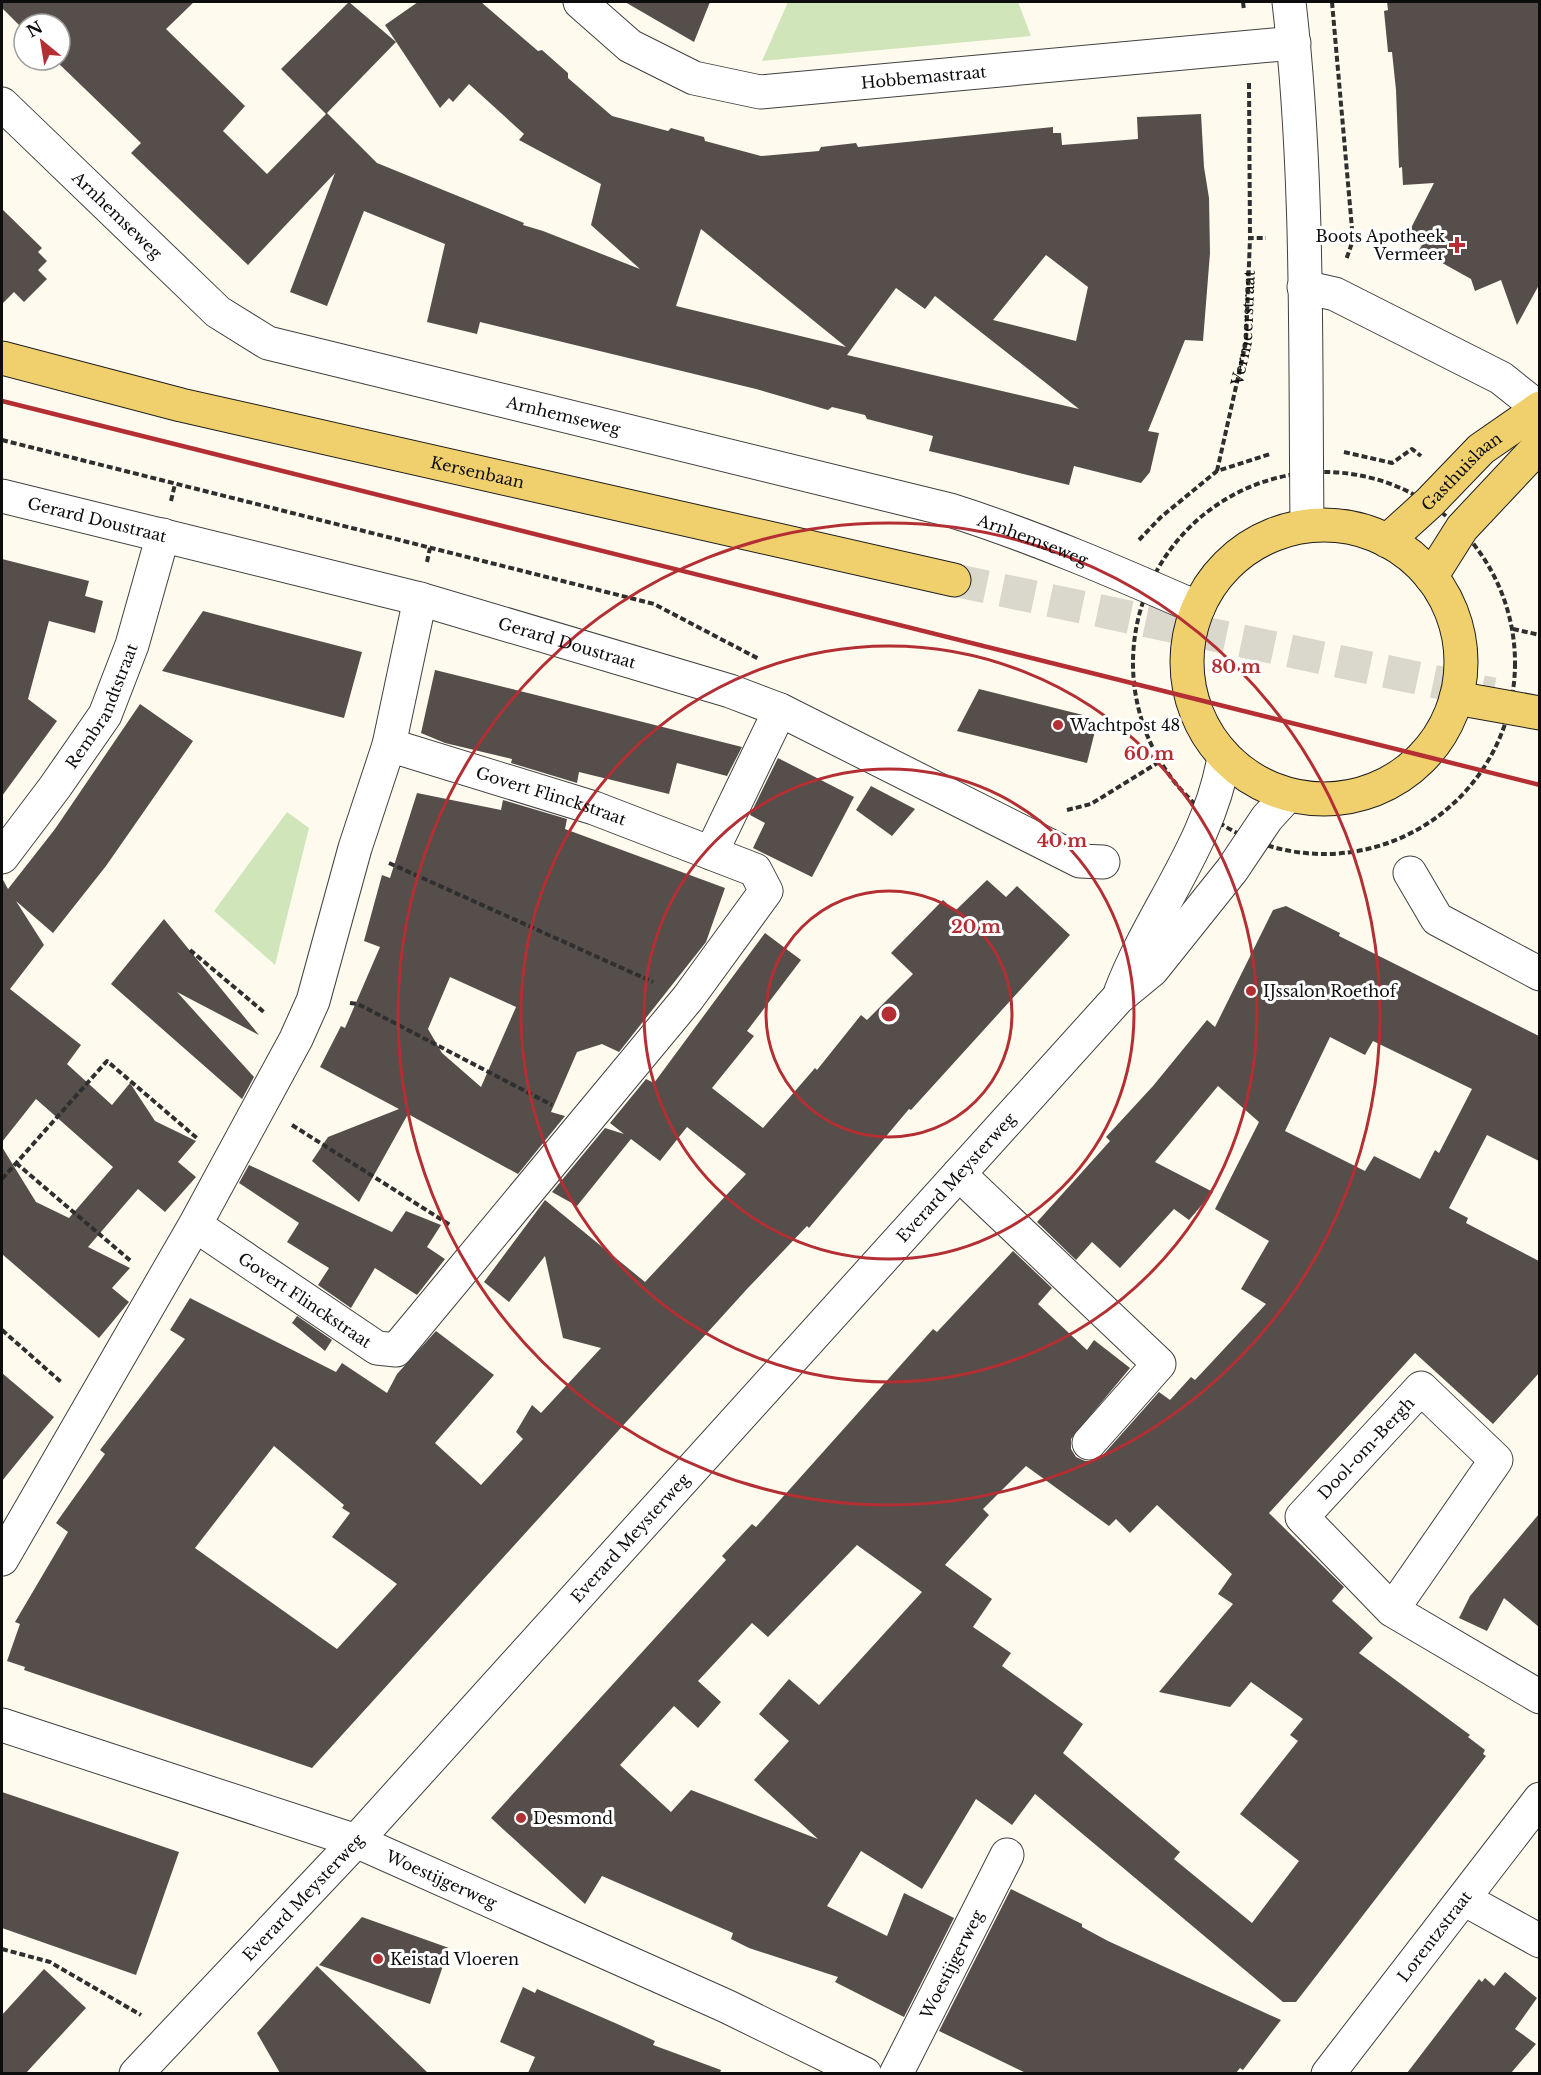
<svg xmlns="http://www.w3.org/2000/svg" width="1541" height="2075" font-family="'Libre Baskerville',serif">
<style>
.green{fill:#d0e6ba}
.building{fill:#554e4a;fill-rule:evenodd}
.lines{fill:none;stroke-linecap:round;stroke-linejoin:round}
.major-tunnel{stroke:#dad7cc;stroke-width:33;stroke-dasharray:33 16;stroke-linecap:butt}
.minor-casing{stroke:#404040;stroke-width:35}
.major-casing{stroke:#1e1e1e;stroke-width:35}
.path{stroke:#2f2f2f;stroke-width:4;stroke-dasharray:6 3;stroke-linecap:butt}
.minor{stroke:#fff;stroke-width:33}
.major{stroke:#efd06d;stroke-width:33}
.rail{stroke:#b32f34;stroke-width:4.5}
.ring{fill:none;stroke:#b32f34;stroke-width:3}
.poi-dot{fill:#b32f34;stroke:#fff;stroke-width:2}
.labels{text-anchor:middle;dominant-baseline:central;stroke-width:6;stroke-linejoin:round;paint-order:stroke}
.street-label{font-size:16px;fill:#0d0d0d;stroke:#fff}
.poi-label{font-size:16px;fill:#0d0d0d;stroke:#fff;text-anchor:start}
.centre{fill:#b32f34;stroke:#fff;stroke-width:3}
.ring-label{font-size:18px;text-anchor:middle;font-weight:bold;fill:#b32f34;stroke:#fff;stroke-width:6;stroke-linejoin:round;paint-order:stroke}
</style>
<rect width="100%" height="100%" fill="#fefbee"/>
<!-- green -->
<g class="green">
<polygon points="788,2 1018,2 1031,36 762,61"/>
<polygon points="287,812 309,828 275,965 214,911"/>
</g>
<!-- building -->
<g class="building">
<path d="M2,2H194L166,29L245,106L223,131L267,174L326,114L281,69L349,2L396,42L327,113L377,163L524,223L523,225L543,231L640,269L591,225L601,184L519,140L524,134L469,84L453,102L449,98L440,108L385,25L418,2H481L538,51L542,50L568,73V78L612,116L668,131L671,128L685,132L704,137L705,141L761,156L819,151L821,147L856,143L858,147L1053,127V133H1061L1062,145L1138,139L1137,117L1201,114L1204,167L1209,198L1210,253L1203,341L1185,340L1148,431L1159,433L1150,472L1141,483L1074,466L1069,485L929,451L933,436L867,419L865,415L832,407L828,410L756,389L480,322L477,334L427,322L445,244L364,211L327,306L290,292L335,173L248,265L131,153L141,143L55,60H60V24H24V30L2,8ZM701,229L846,347L676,306ZM1046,255L1088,287L1076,341L993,320ZM896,288L925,309L935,296L1079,409L847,355Z"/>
<polygon points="625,2 710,2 694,42"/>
<polygon points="1387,2 1539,2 1539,285 1517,325 1501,280 1475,291 1471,279 1419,250 1426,238 1410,230 1434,183 1403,185 1402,167 1399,168 1396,90 1392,52 1388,52 1384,11 1388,10"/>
<polygon points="2,209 42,248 38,252 47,261 38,270 47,279 24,302 14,292 2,304"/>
<polygon points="2,559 89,581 85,596 103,601 95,633 49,621 28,699 57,721 2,796"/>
<polygon points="203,611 362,652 344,718 162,671"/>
<polygon points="435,670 536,695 742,747 727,776 677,763 669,794 579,772 577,783 511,763 512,759 445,743 421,733"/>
<polygon points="979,689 1083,715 1080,727 1095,731 1087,763 957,731"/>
<polygon points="140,704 193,741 106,866 53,933 16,901 44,945 10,989 81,1045 67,1064 112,1105 130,1083 155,1121 196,1141 178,1162 196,1177 165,1212 138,1189 88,1247 130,1268 112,1288 129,1302 99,1338 2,1254 2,1147 36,1202 69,1218 113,1167 36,1099 2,1142 2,878 8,889 55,829"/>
<polygon points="778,758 854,797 812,877 753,848 765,823 750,815"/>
<polygon points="871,786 915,809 892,836 856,810"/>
<path d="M417,793L501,810L503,800L567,819L565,829L725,888L706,942L619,1052L602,1044L577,1052L551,1112L565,1116L518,1174L408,1114L359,1202L312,1161L328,1137L399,1109L320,1067L341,1026L345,1028L380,947L364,941L382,875L390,878ZM450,977L516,1007L481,1087L442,1053L428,1029Z"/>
<path d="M987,880L1006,897L1017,886L1070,935L911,1110L909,1109L809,1228L807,1226L747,1289L312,1768L24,1670L25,1667L7,1661L20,1624L15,1622L68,1532L56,1523L105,1454L100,1450L185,1339L170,1330L190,1298L336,1372L342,1363L387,1393L397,1374L436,1331L494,1375L435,1443L481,1485L523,1439L516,1432L532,1405L541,1413L601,1348L563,1338L545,1256L509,1302L484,1282L545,1200L645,1282L746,1174L687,1127L660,1161L631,1139L577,1206L552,1192L605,1128L624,1134L610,1123L646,1079L654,1083L765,933L801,960L747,1031L754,1036L712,1088L763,1128L815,1068L817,1070L861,1015L867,1020L913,974L891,953L943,900L955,911ZM274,1446L344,1505L342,1508L350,1513L332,1537L397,1584L337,1649L195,1548Z"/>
<path d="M1286,906L1340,933L1339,936L1539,1036V1161L1487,1135L1449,1208L1468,1218L1466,1223L1539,1261V1373L1493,1424L1415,1353L1269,1513L1344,1587L1332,1601L1373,1638L1359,1653L1470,1735L1468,1737L1485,1750L1483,1754L1486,1756L1296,2002H1283L1035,1794L1012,1825L976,1799L922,1889L861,1851L827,1906L887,1936L904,1893L954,1918L904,2017L835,1982L838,1977L749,1948L731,1939L733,1933L602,1876L585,1904L491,1818L726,1560L722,1556L752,1524L756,1527L933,1329L937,1332L1013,1251L1052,1288L1038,1304L1087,1350L1094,1340L1130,1368L1071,1439V1449L1076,1457L1085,1461H1094L1103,1455L1159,1392L1170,1400L1191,1377L1195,1380L1266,1304L1241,1289L1269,1241L1215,1209L1259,1122L1218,1086L1155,1162L1213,1192L1189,1220L1174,1209L1120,1268L1092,1242L1076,1260L1037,1222L1110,1141L1106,1137L1153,1086L1207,1020L1215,1027L1273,910ZM1330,1037L1365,1055L1373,1041L1472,1089L1439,1153L1435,1150L1420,1179L1374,1156L1365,1171L1285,1131ZM1026,1466L1109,1526L1116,1519L1130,1533L1157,1505L1232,1574L1218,1594L1233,1604L1159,1692L1230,1707L1251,1682L1303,1719L1290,1735L1298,1741L1240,1814L1299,1861L1252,1923L1174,1859L1180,1852L1063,1753L1083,1724L1002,1666L1011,1653L973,1627L992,1599L945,1565L989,1515L983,1509ZM857,1545L922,1592L819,1705L789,1679L759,1714L789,1741L754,1780L818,1839L691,1790L671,1812L620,1765L674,1706L698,1728L721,1702L698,1681L752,1623L768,1637Z"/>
<polygon points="164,919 259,1035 177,992 254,1077 242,1099 111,984"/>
<polygon points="249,1165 392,1232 406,1211 441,1225 427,1247 445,1259 417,1295 375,1268 351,1308 318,1285 329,1268 287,1242 299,1223 239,1183"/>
<polygon points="297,1316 332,1340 325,1351 292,1323"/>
<polygon points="2,1373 54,1417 2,1481"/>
<polygon points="1539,1514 1539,1627 1504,1598 1487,1631 1459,1618 1470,1596"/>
<polygon points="2,1792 179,1852 136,1975 2,1928"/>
<polygon points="1011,1889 1082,1924 1082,1927 1108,1941 1281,2020 1243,2070 1240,2068 1236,2073 1026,2073 939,2031"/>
<polygon points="362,1917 449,1948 430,2004 319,1965"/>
<polygon points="317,1966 428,2073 280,2073 257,2033"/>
<polygon points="44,1969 86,2008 26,2073 2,2073 2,2015"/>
<polygon points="1505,1972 1537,1998 1515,2029 1536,2044 1511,2073 1407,2073 1479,1979 1482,1982 1485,1978 1494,1986"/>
<polygon points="523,1987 535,1993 537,1989 615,2023 655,2041 653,2045 721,2070 720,2073 528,2073 535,2057 500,2042"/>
</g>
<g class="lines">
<!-- major-tunnel -->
<polyline class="major-tunnel" points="954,580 1493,694"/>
<defs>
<g id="minor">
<path id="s2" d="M580,2L630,46L694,78L760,92L1294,43"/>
<path d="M1289,2C1309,174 1305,349 1307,522"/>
<path id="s3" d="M2,104L218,312L268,343L950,510C1035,537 1116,572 1198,608"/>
<polyline points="1304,287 1335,294 1501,378 1540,409"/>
<path id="s4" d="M2,496L420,599L730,691L780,710L1080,861L1103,862"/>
<polyline points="389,745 420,599"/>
<polyline points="711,853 780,710"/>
<path id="s5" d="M2,857L55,787L105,715L132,645L163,535"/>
<polyline points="1410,873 1437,919 1540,974"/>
<path d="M1121,991C1152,911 1210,843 1224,757"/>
<polyline points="959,1174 1159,1364 1089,1443"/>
<path id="s6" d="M2,1559L195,1225L296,1039L313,1001L355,848L389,745L594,808L755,870L766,891L688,998L396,1350L377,1348L195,1225"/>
<polyline points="1392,1610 1496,1460 1421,1388 1302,1517 1392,1610 1540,1697"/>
<path id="s7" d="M2,1725L356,1841L726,2006L865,2074"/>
<polyline points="1464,1899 1540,1941"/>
<path id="s8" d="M136,2074L356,1841L1118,998L1152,970L1232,870L1267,818L1288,795"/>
<path id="s9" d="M896,2074L1007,1855"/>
<path id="s10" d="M1328,2074L1540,1799"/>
</g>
<g id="major">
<path id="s11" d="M2,358L181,405L954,580"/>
<circle cx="1324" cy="662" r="137"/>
<path id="s12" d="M1387,541L1430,502L1481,449L1540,408"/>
<polyline points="1431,577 1462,528 1540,445"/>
<polyline points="1456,698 1540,713"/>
</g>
</defs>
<!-- minor casing -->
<use href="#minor" class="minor-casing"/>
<!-- major casing -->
<use href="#major" class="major-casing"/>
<!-- path -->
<g class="path">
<polyline points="1243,2 1244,10"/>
<polyline points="1332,2 1353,240 1346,260"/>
<polyline points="1249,83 1250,238"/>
<polyline points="2,440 654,604 759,659"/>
<polyline points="1344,452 1392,463 1412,449 1421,456"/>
<path id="s1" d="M1217,471L1246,342L1250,238H1266"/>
<circle cx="1324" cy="663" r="191"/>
<polyline points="171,501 175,484"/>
<polyline points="1139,540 1161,517 1217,471 1270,454"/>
<polyline points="427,562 430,548"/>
<polyline points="1513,629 1540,635"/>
<polyline points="1067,810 1091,804 1159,762"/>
<polyline points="389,863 653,982"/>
<polyline points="190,950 265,1013"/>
<polyline points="350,1003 358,1004 552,1105"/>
<polyline points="292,1125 450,1225"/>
<polyline points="16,1163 132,1262"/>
<polyline points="2,1179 107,1061 198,1139"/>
<polyline points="2,1330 61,1382"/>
<polyline points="2,1949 50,1962 141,2015"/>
</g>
<!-- minor -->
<use href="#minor" class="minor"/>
<!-- major -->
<use href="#major" class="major"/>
<!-- rail -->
<polyline class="rail" points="2,401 1540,785"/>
</g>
<!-- distance rings -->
<g class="ring">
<circle cx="889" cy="1014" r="123"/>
<circle cx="889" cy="1014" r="245"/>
<circle cx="889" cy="1014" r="368"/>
<circle cx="889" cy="1014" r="491"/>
</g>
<!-- markers -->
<g class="poi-dot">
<path d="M1454 236h6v6h6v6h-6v6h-6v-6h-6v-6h6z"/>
<circle cx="1058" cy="725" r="6"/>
<circle cx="1251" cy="991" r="6"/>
<circle cx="521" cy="1818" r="6"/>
<circle cx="378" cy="1959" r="6"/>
</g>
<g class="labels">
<!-- street labels -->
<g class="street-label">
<text stroke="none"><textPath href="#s2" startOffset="370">Hobbemastraat</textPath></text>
<text stroke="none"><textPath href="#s3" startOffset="160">Arnhemseweg</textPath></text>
<text stroke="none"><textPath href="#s1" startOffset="146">Vermeerstraat</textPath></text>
<text stroke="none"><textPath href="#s3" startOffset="663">Arnhemseweg</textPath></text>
<text stroke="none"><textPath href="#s11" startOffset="489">Kersenbaan</textPath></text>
<text stroke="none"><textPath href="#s12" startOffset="102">Gasthuislaan</textPath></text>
<text stroke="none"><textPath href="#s4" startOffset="98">Gerard Doustraat</textPath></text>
<text stroke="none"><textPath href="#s3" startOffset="1149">Arnhemseweg</textPath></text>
<text stroke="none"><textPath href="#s4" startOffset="584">Gerard Doustraat</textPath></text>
<text stroke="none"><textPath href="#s5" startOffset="182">Rembrandtstraat</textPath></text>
<text stroke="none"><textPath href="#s6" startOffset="1076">Govert Flinckstraat</textPath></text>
<text stroke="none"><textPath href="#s8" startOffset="1215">Everard Meysterweg</textPath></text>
<text transform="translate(305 1300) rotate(34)">Govert Flinckstraat</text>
<text transform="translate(1366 1448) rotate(-47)">Dool-om-Bergh</text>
<text stroke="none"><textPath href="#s8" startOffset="729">Everard Meysterweg</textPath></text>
<text stroke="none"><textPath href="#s7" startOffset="466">Woestijgerweg</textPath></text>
<text stroke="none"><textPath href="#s8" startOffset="243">Everard Meysterweg</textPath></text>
<text stroke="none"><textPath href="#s10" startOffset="174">Lorentzstraat</textPath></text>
<text stroke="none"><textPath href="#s9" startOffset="123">Woestijgerweg</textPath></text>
</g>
<!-- poi labels -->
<g class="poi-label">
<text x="1445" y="236" text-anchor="end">Boots Apotheek<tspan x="1445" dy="18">Vermeer</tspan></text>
<text x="1070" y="725">Wachtpost 48</text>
<text x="1263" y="991">IJssalon Roethof</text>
<text x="533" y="1818">Desmond</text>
<text x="390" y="1959">Keistad Vloeren</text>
</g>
</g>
<circle cx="889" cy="1014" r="9" class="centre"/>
<g class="ring-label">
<text x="1236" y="673">80 m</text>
<text x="1149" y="760">60 m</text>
<text x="1062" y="847">40 m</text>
<text x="976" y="933">20 m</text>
</g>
<!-- border -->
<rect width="1541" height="2075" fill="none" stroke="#0d0d0d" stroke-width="6"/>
<!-- north arrow -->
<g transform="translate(42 42) rotate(330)"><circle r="28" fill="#ffffff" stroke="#9e9e9e" stroke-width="1.5"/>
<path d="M0-4.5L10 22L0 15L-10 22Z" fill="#b32f34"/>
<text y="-9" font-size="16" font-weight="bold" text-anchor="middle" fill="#0d0d0d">N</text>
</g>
</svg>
